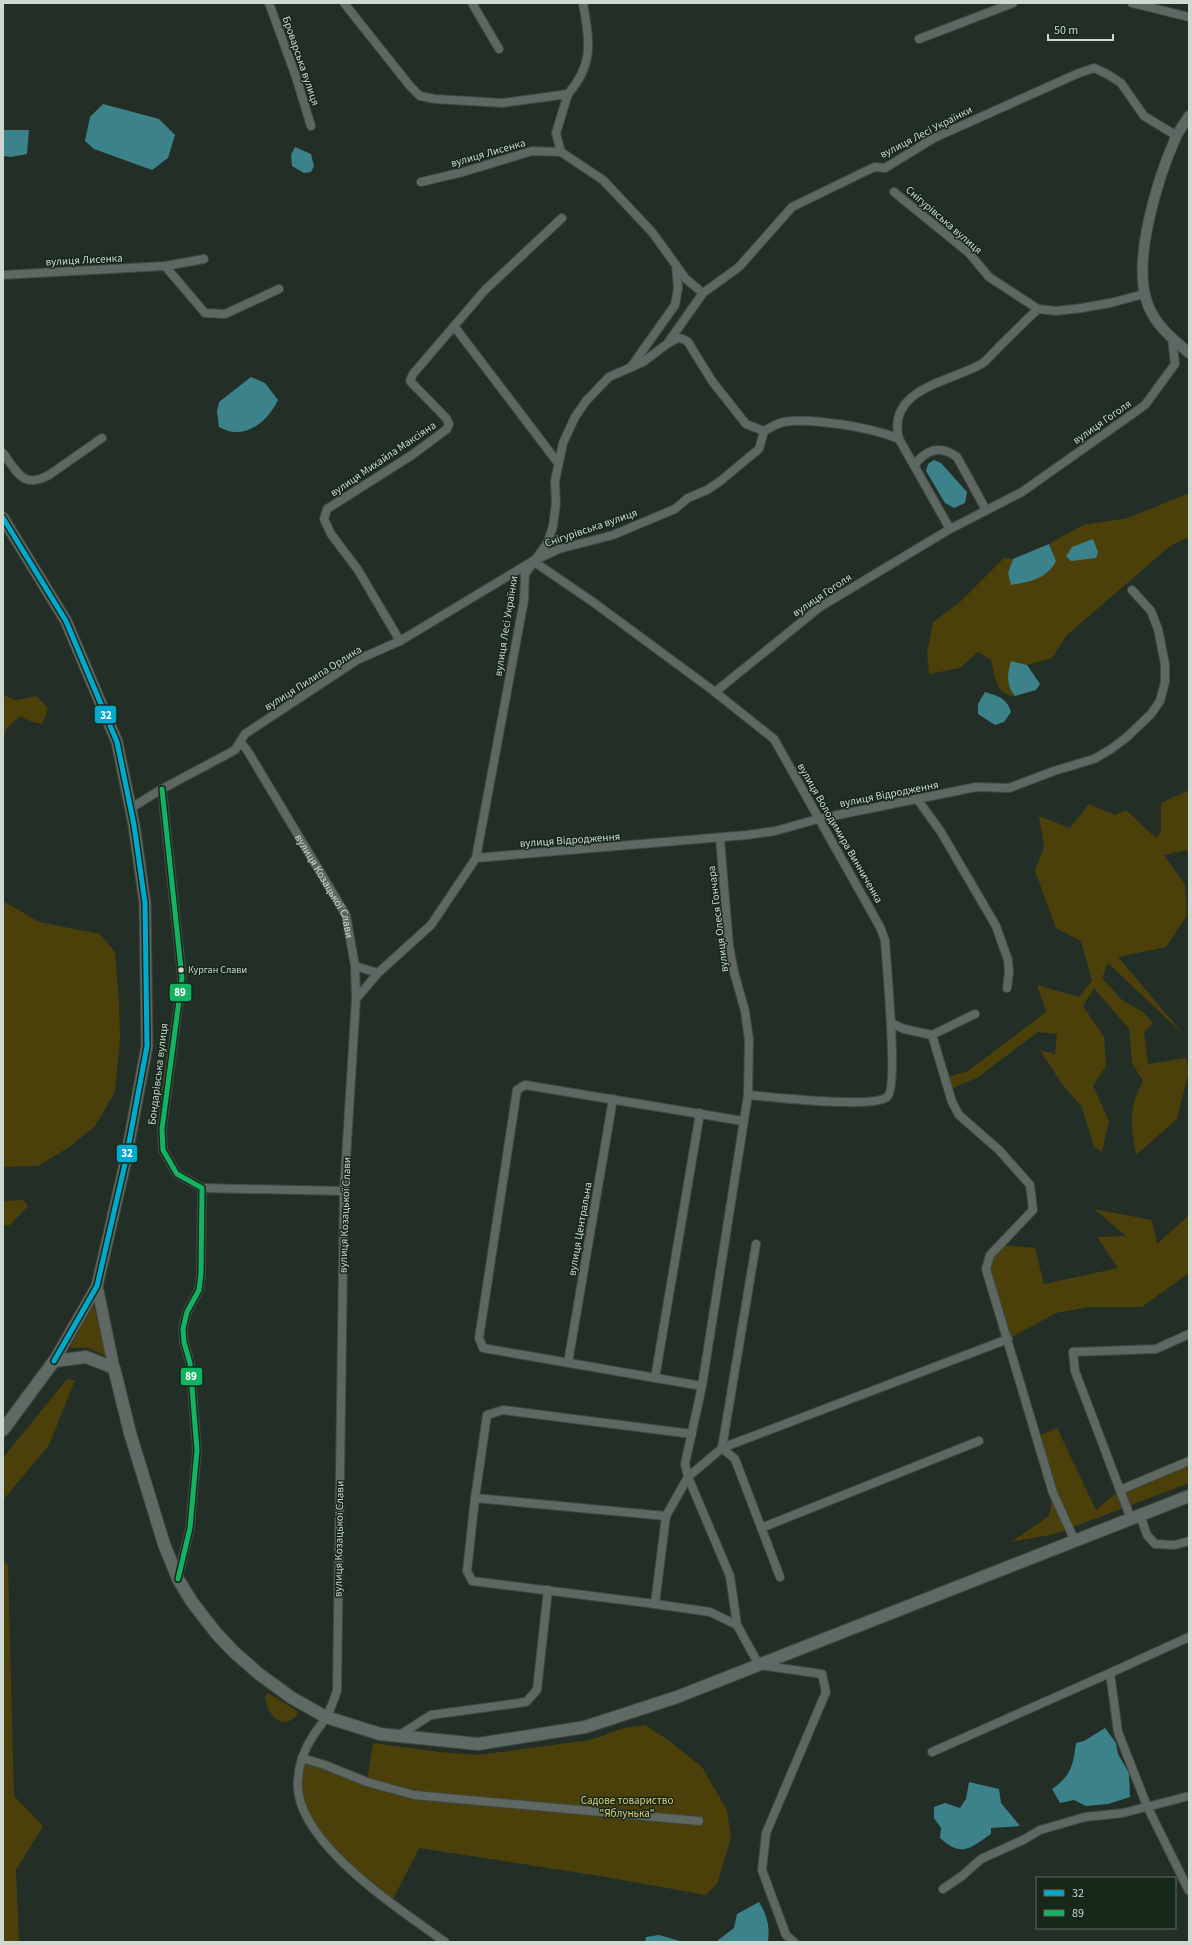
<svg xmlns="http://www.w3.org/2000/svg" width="1192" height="1945" font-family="'Source Sans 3',sans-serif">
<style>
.green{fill:#4b400a}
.water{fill:#3c828b}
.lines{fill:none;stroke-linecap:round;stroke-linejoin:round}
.minor-casing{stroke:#3f4942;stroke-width:10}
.tertiary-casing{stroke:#3f4942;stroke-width:12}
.secondary-casing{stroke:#3f4942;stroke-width:13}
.primary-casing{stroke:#3f4942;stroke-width:14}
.minor{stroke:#5e6761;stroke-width:8}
.tertiary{stroke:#5e6761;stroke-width:10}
.secondary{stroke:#5e6761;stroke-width:11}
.primary{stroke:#5e6a64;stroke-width:12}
.bus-1-casing{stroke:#16281a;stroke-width:8}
.bus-2-casing{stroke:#16281a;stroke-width:8}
.bus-1{stroke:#00a9ce;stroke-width:5}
.bus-2{stroke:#13b361;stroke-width:5}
.bus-dot{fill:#cdd9d0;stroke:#16281a;stroke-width:1.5}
.labels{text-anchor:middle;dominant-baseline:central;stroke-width:3;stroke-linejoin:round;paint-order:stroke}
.bus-label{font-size:10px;fill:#cdd9d0;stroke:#16281a;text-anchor:start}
.street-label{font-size:11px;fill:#cdd9d0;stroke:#16281a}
.park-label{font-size:11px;fill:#e2cb78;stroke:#16281a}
.line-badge{stroke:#16281a;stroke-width:1.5}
.badge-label{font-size:11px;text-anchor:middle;font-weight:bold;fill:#fff}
</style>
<rect width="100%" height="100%" fill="#232e26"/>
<!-- green -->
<g class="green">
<path d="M1189,493V537L1170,546L1066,636L1052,658L1027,665L1011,661C1007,674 1006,685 1015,696C995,696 995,675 991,660L978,652L960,668L929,674L927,653L933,622L959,603L1004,558L1013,559L1008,573L1056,561L1049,544L1083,525L1128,518Z"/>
<polygon points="3,695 16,700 37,696 48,709 42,724 32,722 20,716 6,729 3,744"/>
<path d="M1189,790V855L1186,850L1164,855L1185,884L1187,915L1166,947L1118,957L1184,1035L1108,963L1102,978L1122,1000L1143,1012L1153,1023L1144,1032L1148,1064L1186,1058L1189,1071L1177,1119L1136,1155C1131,1125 1128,1109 1143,1081L1132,1063L1129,1029L1094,988L1083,1006L1104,1037L1106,1066L1093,1086L1109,1121L1102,1152L1094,1147L1082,1107L1062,1084L1040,1050L1055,1054L1057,1034L1038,1032L977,1078L948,1090L945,1078L968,1071L1046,1012L1037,985L1079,997L1092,981L1081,941L1056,928L1035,871L1044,847L1039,816L1070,828L1089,804L1115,815L1126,810L1156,838L1161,832V803Z"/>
<polygon points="3,901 39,922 100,934 115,952 119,1001 120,1039 115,1092 95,1126 68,1148 38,1166 3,1167"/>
<polygon points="23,1200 28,1206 10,1225 3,1226 3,1201"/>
<polygon points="1094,1209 1152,1220 1157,1244 1189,1215 1189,1273 1142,1307 1088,1307 1056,1313 1008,1339 986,1269 1000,1245 1035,1248 1044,1284 1118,1268 1097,1237 1126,1236"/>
<polygon points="93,1303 108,1357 88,1348 70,1348"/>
<polygon points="67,1379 75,1380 49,1445 3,1500 3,1458"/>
<polygon points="1057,1428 1096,1510 1120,1490 1189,1461 1189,1483 1055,1534 1011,1542 1049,1516 1053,1493 1037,1437"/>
<polygon points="3,1560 8,1565 14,1796 43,1826 16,1870 19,1942 3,1942"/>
<path d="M268,1693L297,1711V1715C281,1733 266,1712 265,1696Z"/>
<polygon points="645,1725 667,1739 702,1767 727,1810 731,1838 717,1884 706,1895 600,1876 419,1848 391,1903 363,1881 304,1816 297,1779 302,1758 367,1782 373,1743 439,1752 478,1755 590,1740 624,1728"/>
</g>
<!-- water -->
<g class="water">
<polygon points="103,104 159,119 175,135 168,158 152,170 94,149 85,141 90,117"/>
<polygon points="3,130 29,130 27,154 11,157 3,156"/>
<polygon points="295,147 311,154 314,166 311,172 304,173 292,166 291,155"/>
<path d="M251,377L265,383L278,400C270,417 254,433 234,432C229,432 223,429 219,427L217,412L219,402Z"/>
<polygon points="934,460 941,463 967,492 965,503 954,508 945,503 926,471 928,464"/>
<polygon points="1093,539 1098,552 1096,558 1071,561 1066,556 1072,547"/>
<path d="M1049,544L1056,561C1047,579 1029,582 1011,585L1008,573L1013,559Z"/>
<path d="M1011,661L1027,665L1040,684L1036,690L1015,696C1006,685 1007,674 1011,661Z"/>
<path d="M985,692C998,696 1007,698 1011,712L1004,722L995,725L978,714V704Z"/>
<path d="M1105,1728L1116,1743L1118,1754L1129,1773L1130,1797L1108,1804L1086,1806L1074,1800L1060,1803L1052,1789C1072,1775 1073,1765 1076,1743L1084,1741Z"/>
<path d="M969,1782L999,1789L1001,1803L1020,1826L991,1828V1834C970,1848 962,1858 940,1838L941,1828L934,1818V1807L945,1803L960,1808L966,1799Z"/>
<path d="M759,1902C767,1915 770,1926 768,1942H645L646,1937L659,1935L680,1941H717L734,1928L737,1914Z"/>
</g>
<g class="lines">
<defs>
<g id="minor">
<polyline points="269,3 296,77 311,126"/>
<path d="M344,3L410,86L420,96L435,99L503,103L568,94C595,63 589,41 583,3"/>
<polyline points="472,3 499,49"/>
<polyline points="1132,3 1189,17"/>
<polyline points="919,39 1013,3"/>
<polyline points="568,94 556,133 561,152 603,180 652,232 686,279 703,293"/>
<polyline points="421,182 463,172 532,151 561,152"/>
<polyline points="894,192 969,253 989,277 1038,309 1056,311 1082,308 1110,303 1144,294"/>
<polyline points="165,266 204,259"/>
<polyline points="3,275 165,266 205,313 225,314 279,289"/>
<polyline points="454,326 558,463"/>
<path d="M669,343C677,338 680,336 688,342L712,381L746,424L764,431C770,428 777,423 784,422C810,417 874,428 899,439C886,388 951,382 983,363C988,359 993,353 998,348C1011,335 1024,322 1038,309"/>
<polyline points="631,367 675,305 678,288 676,265"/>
<polyline points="899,439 950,529"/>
<path d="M3,453C18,473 23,489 49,475L102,438"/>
<path d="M914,466C925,450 940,444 957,457L986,510"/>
<path d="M533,561L593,602L715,692L774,739L880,927L885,940C886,961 899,1088 887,1097C872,1109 771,1097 748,1095"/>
<polyline points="400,641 358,570 331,534 324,519 327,509 412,455 447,429 449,424 446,418 410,381 413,374 485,290 562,218"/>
<polyline points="715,692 820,607 950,529 1022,492 1145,405 1175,364 1172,338"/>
<path id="s1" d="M240,742L247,750L346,915L355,966L356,999L344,1191L337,1691C334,1699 331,1708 327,1716C323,1723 317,1729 313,1736C305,1748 299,1764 298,1779C291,1840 401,1910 445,1942"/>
<polyline points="162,789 182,978 162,1129 163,1150 177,1174 202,1188 201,1273 199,1290 187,1312 183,1329 184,1342 190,1363 197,1450 190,1528 178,1578"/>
<polyline points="918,800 941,832 996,926 1008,960 1009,972 1007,988"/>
<polyline points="131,808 162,789 235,750 245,734 357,660 400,641 533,561 559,549 613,535 675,509 688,498 707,490 719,482 759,449 764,431"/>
<polyline points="720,839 729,946 734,972 745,1011 749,1040 748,1095 702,1386 685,1464 688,1477 730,1576 737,1625 759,1665 822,1674 826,1692 766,1833 762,1870 786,1935 794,1942"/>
<polyline points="476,858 747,835 775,831 818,819 976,787 1009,788 1054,771 1094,759 1111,749 1127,737 1151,714 1160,701 1165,682 1165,664 1158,629 1151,611 1132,590"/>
<polyline points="355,966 378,973"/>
<polyline points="356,999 378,973 431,925 476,858 524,600 525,574 548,542 553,526 556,503 555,481 563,443 575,417 586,401 609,377 643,362 667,344 703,293 739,267 792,207 866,171 875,167 885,168 934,138 1079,73 1094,68 1107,74 1121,83 1144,116 1177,136"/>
<polyline points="891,1023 904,1029 932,1035 975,1014"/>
<polyline points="932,1035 952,1102 959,1115 999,1150 1030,1185 1033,1210 990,1255 986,1269 1053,1493 1075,1541"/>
<polyline points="202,1188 344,1191"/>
<polyline points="756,1244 722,1448 735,1459 780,1577"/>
<polyline points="568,1363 613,1099"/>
<polyline points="655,1378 700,1113"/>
<polyline points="702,1386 483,1348 479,1338 517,1090 525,1085 743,1121"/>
<polyline points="1120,1490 1189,1461"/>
<polyline points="475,1498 487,1415 503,1410 692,1434"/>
<polyline points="1140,1515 1147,1535 1155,1544 1175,1545 1189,1541"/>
<polyline points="1131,1519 1075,1371 1073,1352 1156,1349 1189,1334"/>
<polyline points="761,1528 979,1441"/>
<polyline points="655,1604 472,1581 467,1571 475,1498 666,1516"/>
<polyline points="737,1625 710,1612 655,1604 666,1516 688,1477 722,1448 1008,1339"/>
<polyline points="1189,1637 1110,1673 1118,1732 1147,1806 1189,1891"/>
<polyline points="398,1736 431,1715 526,1702 537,1690 548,1590"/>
<polyline points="932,1752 1110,1673"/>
<polyline points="302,1758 325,1765 367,1782 414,1795 699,1821"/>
<polyline points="943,1889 962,1876 981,1859 1023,1840 1040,1830 1085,1817 1123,1813 1189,1796"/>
</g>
<path id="tertiary" d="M1189,116C1185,123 1179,130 1176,137C1158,177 1131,263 1148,305C1156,326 1173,339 1189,353"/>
<g id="secondary">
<polyline points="3,518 66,621 117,742 134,825 145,903 147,1046 125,1164 97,1286 54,1361"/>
<polyline points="97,1286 114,1368"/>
</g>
<polyline id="primary" points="3,1430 54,1361 86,1357 114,1368 130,1433 164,1544 178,1579 192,1602 216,1633 234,1652 259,1674 292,1698 326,1717 380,1734 478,1744 585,1727 677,1697 1189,1496"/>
</defs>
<!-- minor casing -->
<use href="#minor" class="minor-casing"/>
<!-- tertiary casing -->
<use href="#tertiary" class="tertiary-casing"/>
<!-- secondary casing -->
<use href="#secondary" class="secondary-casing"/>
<!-- primary casing -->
<use href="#primary" class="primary-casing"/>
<!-- minor -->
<use href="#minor" class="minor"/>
<!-- tertiary -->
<use href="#tertiary" class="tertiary"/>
<!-- secondary -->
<use href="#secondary" class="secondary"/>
<!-- primary -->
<use href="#primary" class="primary"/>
<defs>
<polyline id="bus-1" points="3,518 66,621 117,742 134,825 145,903 147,1046 125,1164 97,1286 54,1361"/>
<polyline id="bus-2" points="162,789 182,978 162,1129 163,1150 177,1174 202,1188 201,1273 199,1290 187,1312 183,1329 184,1342 190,1363 197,1450 190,1528 178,1579"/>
</defs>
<!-- bus-1 casing -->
<use href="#bus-1" class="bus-1-casing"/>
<!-- bus-2 casing -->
<use href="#bus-2" class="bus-2-casing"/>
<!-- bus-1 -->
<use href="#bus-1" class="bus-1"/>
<!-- bus-2 -->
<use href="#bus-2" class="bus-2"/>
</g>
<!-- markers -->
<circle class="bus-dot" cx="181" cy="970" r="3.5"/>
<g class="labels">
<!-- bus labels -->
<g class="bus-label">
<text x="188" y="970">Курган Слави</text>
</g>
<!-- street labels -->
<g class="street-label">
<text transform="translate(301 61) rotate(71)">Броварська вулиця</text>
<text transform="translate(926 132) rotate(-27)">вулиця Лесі Українки</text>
<text transform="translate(488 153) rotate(-16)">вулиця Лисенка</text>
<text transform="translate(944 220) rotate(41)">Снігурівська вулиця</text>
<text transform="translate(84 260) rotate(-3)">вулиця Лисенка</text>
<text transform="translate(1102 422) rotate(-35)">вулиця Гоголя</text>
<text transform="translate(383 459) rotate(-34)">вулиця Михайла Максіяна</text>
<text transform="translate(591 528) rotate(-19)">Снігурівська вулиця</text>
<text transform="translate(822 595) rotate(-34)">вулиця Гоголя</text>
<text transform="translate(506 626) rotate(-81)">вулиця Лесі Українки</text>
<text transform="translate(313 678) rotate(-32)">вулиця Пилипа Орлика</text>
<text transform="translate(889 794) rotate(-11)">вулиця Відродження</text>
<text transform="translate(840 833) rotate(60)">вулиця Володимира Винниченка</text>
<text transform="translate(570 840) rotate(-4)">вулиця Відродження</text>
<text stroke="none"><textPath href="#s1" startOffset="168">вулиця Козацької Слави</textPath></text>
<text transform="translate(718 919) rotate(-97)">вулиця Олеся Гончара</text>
<text transform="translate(158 1074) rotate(-83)">Бондарівська вулиця</text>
<text transform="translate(345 1215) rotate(-88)">вулиця Козацької Слави</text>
<text transform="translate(580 1229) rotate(-80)">вулиця Центральна</text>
<text transform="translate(339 1539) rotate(-89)">вулиця Козацької Слави</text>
</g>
<!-- park labels -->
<g class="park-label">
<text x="627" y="1800">Садове товариство<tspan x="627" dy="13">"Яблунька"</tspan></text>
</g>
</g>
<g class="line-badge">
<rect x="94" y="705" width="23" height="19" rx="4" fill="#00a9ce"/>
<rect x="169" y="983" width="23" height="19" rx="4" fill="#13b361"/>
<rect x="116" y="1144" width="22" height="19" rx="4" fill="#00a9ce"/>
<rect x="180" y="1367" width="23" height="19" rx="4" fill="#13b361"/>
</g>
<g class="badge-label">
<text x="106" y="719">32</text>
<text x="180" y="996">89</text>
<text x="127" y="1157">32</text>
<text x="191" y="1380">89</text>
</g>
<!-- border -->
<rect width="1192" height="1945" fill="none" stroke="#cdd9d0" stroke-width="8"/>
<!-- legend -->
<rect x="1036" y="1877" width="140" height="52" fill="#16281a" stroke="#5f6f63"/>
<rect x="1044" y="1890" width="20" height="6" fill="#00a9ce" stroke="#5f6f63"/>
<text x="1072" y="1897" font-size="12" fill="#cdd9d0">32</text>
<rect x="1044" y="1910" width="20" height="6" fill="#13b361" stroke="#5f6f63"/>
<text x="1072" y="1917" font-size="12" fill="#cdd9d0">89</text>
<!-- scale -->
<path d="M1048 34v6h65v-6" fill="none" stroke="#cdd9d0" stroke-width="2"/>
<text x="1054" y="34" font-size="12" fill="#cdd9d0" stroke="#16281a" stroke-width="3" paint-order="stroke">50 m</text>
</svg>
